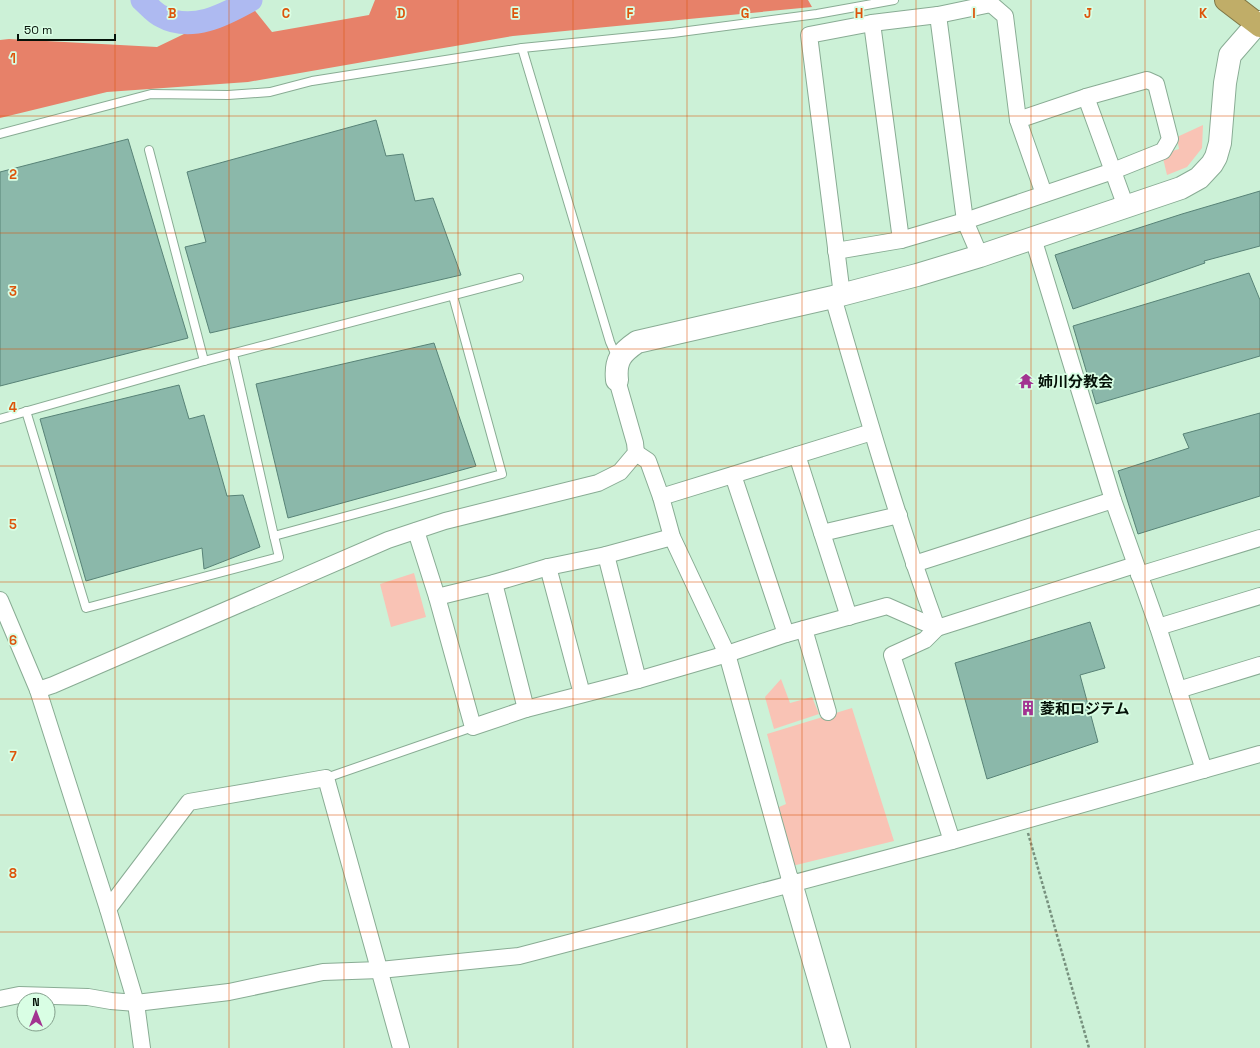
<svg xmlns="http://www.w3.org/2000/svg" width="1260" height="1048" font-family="'Space Grotesk','Noto Sans JP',sans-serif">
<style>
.green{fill:#f9c3b5}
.forest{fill:#e78169}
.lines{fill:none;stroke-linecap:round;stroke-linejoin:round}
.river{stroke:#aebaf1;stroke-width:23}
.building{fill:#8bb8aa;stroke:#588377}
.lane-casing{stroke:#89ac94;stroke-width:10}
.street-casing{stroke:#89ac94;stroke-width:18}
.secondary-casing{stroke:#89ac94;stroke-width:24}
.highway-casing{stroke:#7f7646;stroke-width:24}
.path{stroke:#77917e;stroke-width:2.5;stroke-dasharray:3 2;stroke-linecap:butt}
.lane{stroke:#fff;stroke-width:8}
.street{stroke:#fff;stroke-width:16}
.secondary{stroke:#fff;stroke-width:22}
.highway{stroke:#c0ad68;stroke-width:22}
.grid{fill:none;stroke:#dd550c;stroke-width:1;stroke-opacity:0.55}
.labels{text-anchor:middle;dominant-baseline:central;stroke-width:3.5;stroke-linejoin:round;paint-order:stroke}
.poi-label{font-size:15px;font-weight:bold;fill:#051108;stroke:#d9fee4;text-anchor:start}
.grid-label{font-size:13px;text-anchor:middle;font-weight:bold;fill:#dd550c;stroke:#d9fee4;stroke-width:3.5;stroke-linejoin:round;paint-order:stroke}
</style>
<rect width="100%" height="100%" fill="#ccf1d7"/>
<!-- green -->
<g class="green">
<polygon points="1203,125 1202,148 1187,167 1167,175 1162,154 1179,149 1177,137"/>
<polygon points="414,573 426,617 391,627 380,584"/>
<polygon points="781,679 790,703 812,697 819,714 774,729 765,697"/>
<polygon points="852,708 894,841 792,866 770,811 786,804 767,734"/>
</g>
<!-- forest -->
<polygon class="forest" points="375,0 808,0 812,7 513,36 248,82 107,92 0,118 0,40 9,39 157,47 184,34 186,15 252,7 272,32 369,15"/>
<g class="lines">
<!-- river -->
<path class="river" d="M142,0C148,5 154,13 161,16C191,33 224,15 251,0"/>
</g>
<!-- building -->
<g class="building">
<polygon points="376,120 386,156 403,154 415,201 433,198 461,275 210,333 185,247 206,242 187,172"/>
<polygon points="128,139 188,338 0,386 0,172"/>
<polygon points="1260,191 1260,246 1204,261 1205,263 1073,309 1055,255 1182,214"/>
<polygon points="1249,273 1260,300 1260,356 1096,404 1073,326"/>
<polygon points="434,343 476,466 288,518 256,384"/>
<polygon points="179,385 189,419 204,415 227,496 243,495 260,547 204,569 202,548 86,581 40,419"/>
<polygon points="1260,413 1260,496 1138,534 1118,471 1189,448 1183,434"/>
<polygon points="1090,622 1105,668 1080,675 1098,742 987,779 955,663"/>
</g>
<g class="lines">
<defs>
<g id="lane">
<polyline points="522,48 610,342 617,358"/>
<polyline points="0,134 151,94 228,95 270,92 312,81 522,48 673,33 817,14 894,0"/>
<polyline points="149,150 204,361"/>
<polyline points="233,354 274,536 502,474 453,296"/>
<polyline points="26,411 86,608 279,557 274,536"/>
<polyline points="0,419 204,361 519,278"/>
<polyline points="326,778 473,727"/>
</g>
<g id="street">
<polyline points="938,15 965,221 980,256"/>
<polyline points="872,23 901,240"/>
<polyline points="1086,97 1126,207"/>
<polyline points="1033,238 1113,500 1158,627 1204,770"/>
<polyline points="836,251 901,240 965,221 1113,171 1163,151 1170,139 1156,84 1147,80 1086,97 1018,120"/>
<polyline points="842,295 809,35 872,23 938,15 991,4 1005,16 1018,120 1044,194"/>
<path d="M833,297C865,408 897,519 937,628"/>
<polyline points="636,453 648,461 661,497 672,537 727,654 791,883"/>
<polyline points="797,455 849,617"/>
<polyline points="733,475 786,634"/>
<polyline points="661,497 872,432"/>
<polyline points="416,531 437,597 473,727 526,709 638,680 727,654 786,634 887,606 937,628"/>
<polyline points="822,533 899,515"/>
<polyline points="606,555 638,680"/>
<polyline points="914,564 1113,500"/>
<polyline points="548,567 582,694"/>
<polyline points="1139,575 1260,538"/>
<polyline points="494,583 526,709"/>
<polyline points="437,597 494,583 548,567 606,555 672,537"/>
<polyline points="0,600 38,690 53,685 388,540 445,521 598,483 620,472 636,453 635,443 617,380"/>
<polyline points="1158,627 1260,596"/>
<polyline points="804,629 828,712"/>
<polyline points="38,690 108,909 136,1003 142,1048"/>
<polyline points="1178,690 1260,665"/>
<polyline points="952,841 892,655 925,640 937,628 1135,565"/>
<polyline points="108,909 189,802 326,778 401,1048"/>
<polyline points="0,999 19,995 88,997 111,1001 136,1003 229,992 323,972 380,970 519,956 607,933 952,841 1260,754"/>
</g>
<g id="secondary">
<path d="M617,380C615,360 621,353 637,342L833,297L917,275L980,256L1181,188L1199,178L1212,164L1216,157L1220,143L1225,83L1230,55L1257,24L1260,22"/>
<polyline points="791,883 839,1048"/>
</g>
<polyline id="highway" points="1226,0 1260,26"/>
</defs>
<!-- lane casing -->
<use href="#lane" class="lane-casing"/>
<!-- street casing -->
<use href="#street" class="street-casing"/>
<!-- secondary casing -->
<use href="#secondary" class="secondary-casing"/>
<!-- highway casing -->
<use href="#highway" class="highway-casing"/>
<!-- path -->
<polyline class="path" points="1028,833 1089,1048"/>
<!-- lane -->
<use href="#lane" class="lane"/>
<!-- street -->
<use href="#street" class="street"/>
<!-- secondary -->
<use href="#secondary" class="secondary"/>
<!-- highway -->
<use href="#highway" class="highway"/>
</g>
<!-- grid -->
<path class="grid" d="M115,0V1048M229,0V1048M344,0V1048M458,0V1048M573,0V1048M687,0V1048M802,0V1048M916,0V1048M1031,0V1048M1145,0V1048M0,116H1260M0,233H1260M0,349H1260M0,466H1260M0,582H1260M0,699H1260M0,815H1260M0,932H1260"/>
<!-- icons -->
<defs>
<symbol id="temple-bare" viewBox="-9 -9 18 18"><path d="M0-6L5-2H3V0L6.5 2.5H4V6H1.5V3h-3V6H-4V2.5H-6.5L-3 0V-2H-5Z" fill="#a23391" stroke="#d9fee4" stroke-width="2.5" paint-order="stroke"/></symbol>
<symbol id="building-bare" viewBox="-9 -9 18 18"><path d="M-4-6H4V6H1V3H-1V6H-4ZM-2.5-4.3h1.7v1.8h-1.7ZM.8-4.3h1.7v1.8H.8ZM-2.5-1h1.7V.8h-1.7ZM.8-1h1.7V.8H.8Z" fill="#a23391" stroke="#d9fee4" stroke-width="2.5" paint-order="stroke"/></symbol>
</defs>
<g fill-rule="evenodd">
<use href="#temple-bare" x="1015" y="370" width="22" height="22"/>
<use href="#building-bare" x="1017" y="697" width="22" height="22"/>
</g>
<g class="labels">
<!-- poi labels -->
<g class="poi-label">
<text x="1038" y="381">姉川分教会</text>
<text x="1040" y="708">菱和ロジテム</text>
</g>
</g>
<g class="grid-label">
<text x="172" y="18">B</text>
<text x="286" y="18">C</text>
<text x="401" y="18">D</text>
<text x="515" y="18">E</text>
<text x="630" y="18">F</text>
<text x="745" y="18">G</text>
<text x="859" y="18">H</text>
<text x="974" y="18">I</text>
<text x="1088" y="18">J</text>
<text x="1203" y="18">K</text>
<text x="13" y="63">1</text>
<text x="13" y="179">2</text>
<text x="13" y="296">3</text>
<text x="13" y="412">4</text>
<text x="13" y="529">5</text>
<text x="13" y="645">6</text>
<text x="13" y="761">7</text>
<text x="13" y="878">8</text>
</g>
<!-- north arrow -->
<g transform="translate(36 1012)"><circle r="19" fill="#d9fee4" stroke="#849f8c"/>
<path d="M0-3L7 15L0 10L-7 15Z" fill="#a23391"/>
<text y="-6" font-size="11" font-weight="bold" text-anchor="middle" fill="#051108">N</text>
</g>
<!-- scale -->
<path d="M18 34v6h97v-6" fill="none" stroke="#051108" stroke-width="2"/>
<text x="24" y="34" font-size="12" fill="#051108" stroke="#d9fee4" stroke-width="3" paint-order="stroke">50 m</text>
</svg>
